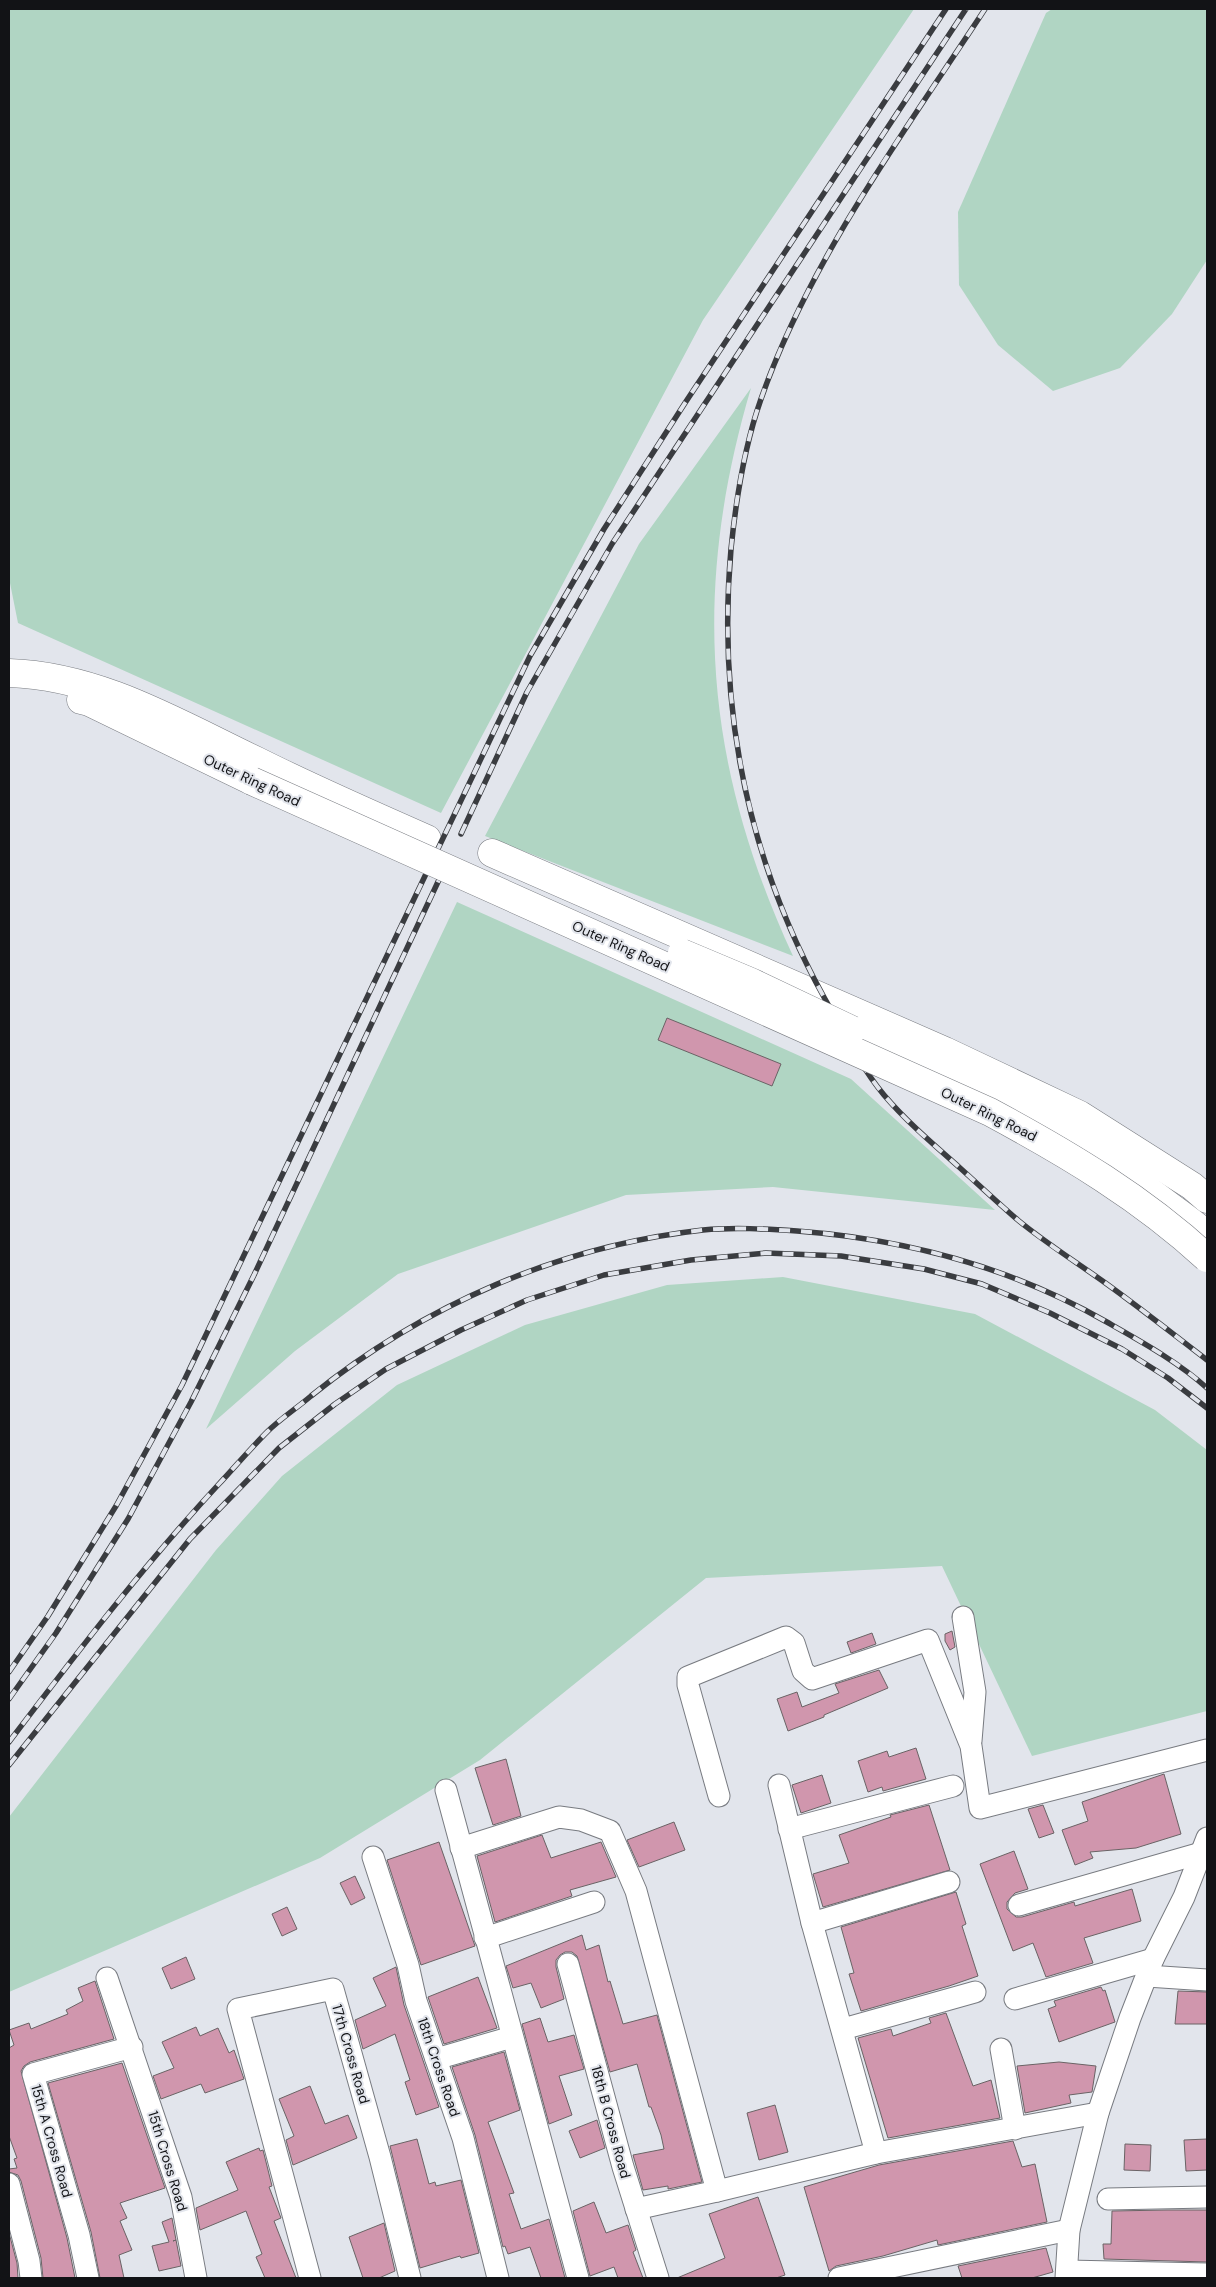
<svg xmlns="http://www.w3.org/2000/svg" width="1216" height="2287" font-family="'DM Sans',sans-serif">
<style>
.green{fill:#b0d5c3}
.building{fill:#d096ad;stroke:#6a6365}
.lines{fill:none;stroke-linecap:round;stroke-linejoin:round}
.street-casing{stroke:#787b81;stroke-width:23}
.secondary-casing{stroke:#787b81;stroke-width:29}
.highway-casing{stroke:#787b81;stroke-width:29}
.street{stroke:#fff;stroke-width:21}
.secondary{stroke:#fff;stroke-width:28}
.highway{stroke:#fff;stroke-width:28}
.rail-casing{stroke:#3a3c40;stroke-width:5.5}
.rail{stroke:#e2e5ec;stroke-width:4;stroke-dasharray:11;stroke-linecap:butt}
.highway-bridge-casing{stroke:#787b81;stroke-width:29;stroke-linecap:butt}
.highway-bridge{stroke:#fff;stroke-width:28}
.labels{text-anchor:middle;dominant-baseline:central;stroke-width:4;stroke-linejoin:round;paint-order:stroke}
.street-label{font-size:14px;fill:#121316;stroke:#e2e5ec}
</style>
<rect width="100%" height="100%" fill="#e2e5ec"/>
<!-- green -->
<g class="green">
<polygon points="9,9 914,9 703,320 441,813 18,623 9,578"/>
<polygon points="1052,9 1207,9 1207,260 1172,314 1120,368 1053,391 998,345 959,285 958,212 1046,13"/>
<path d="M751,388C691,591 704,764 793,956L485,836L639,544Z"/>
<polygon points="457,902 851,1079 995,1210 773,1187 626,1195 398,1274 295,1351 206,1429"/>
<polygon points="783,1277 975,1314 1155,1410 1207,1450 1207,1711 1032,1756 942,1566 706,1578 480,1760 320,1858 9,1992 9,1817 216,1550 282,1476 397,1385 525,1325 667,1285"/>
</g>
<!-- building -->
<g class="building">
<polygon points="667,1018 781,1064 772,1086 658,1040"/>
<polygon points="952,1631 955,1647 950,1650 945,1641 945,1634"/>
<polygon points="872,1633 876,1644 851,1653 847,1642"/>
<polygon points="879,1670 888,1688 824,1715 824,1717 788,1731 777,1699 797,1692 802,1707 839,1693 835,1684"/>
<polygon points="916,1748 926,1779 883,1791 882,1787 868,1792 858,1761 887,1751 889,1757"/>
<polygon points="506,1759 521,1816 493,1825 475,1768"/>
<polygon points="1164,1774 1181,1834 1136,1848 1090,1852 1093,1858 1075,1865 1062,1830 1088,1821 1082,1802"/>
<polygon points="822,1775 831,1803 801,1813 792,1785"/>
<polygon points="929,1805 950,1870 823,1907 813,1874 849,1863 839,1835 891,1817 890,1815"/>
<polygon points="1043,1805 1054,1833 1039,1838 1028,1809"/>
<polygon points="674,1822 685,1850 639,1867 627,1840"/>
<polygon points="542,1835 551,1858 601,1842 616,1877 570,1890 572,1896 495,1922 477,1856"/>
<polygon points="439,1842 475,1946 421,1965 387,1860"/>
<polygon points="1014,1851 1028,1889 1015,1893 1007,1902 1007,1909 1016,1917 1022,1917 1074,1902 1075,1906 1132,1889 1141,1921 1084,1938 1093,1963 1046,1977 1033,1943 1013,1951 980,1864"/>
<polygon points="355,1876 365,1898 351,1905 340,1883"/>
<polygon points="956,1892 966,1924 962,1926 978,1976 949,1986 861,2011 849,1974 854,1973 841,1927"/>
<polygon points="287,1907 297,1929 282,1936 272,1914"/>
<polygon points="582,1935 586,1950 599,1945 608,1982 610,1981 623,2024 657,2015 702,2182 668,2189 668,2186 643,2190 633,2155 664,2149 661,2135 651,2107 649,2107 637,2064 610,2072 577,1956 572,1952 565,1952 560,1955 556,1960 556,1967 564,1999 541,2008 531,1983 513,1988 506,1966"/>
<polygon points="186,1957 195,1979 171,1989 162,1968"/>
<polygon points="396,1967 404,2005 439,2107 416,2115 405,2082 410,2080 395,2034 363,2049 355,2020 386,2006 373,1978"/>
<polygon points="478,1977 497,2028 444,2044 428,1997"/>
<polygon points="95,1981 114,2039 30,2062 24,2066 21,2071 67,2238 75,2278 43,2278 41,2258 21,2181 18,2175 9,2172 9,2169 17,2168 14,2159 17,2158 9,2136 9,2048 14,2045 9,2030 29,2023 31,2029 68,2014 66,2010 83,2001 78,1988"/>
<polygon points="1101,1987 1103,1991 1105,1990 1115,2022 1059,2042 1048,2009 1056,2006 1054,2001"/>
<polygon points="1178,1991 1207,1992 1207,2024 1175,2024"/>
<polygon points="946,2013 973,2086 991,2080 1000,2118 888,2138 858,2038 891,2029 893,2036 931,2023 929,2018"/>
<polygon points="540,2018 548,2042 574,2035 584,2069 559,2076 572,2115 549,2124 522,2024"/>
<polygon points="196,2027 200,2036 218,2028 229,2053 234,2050 244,2079 205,2093 201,2084 161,2099 153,2076 174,2068 162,2042"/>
<polygon points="504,2052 520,2110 488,2122 514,2193 509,2194 521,2229 549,2219 565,2278 541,2278 530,2247 508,2254 505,2246 503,2247 475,2135 452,2067"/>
<polygon points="1059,2062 1096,2066 1092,2092 1069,2095 1071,2103 1025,2113 1017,2066"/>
<polygon points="122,2063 165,2188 120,2203 127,2218 120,2221 132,2250 119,2255 124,2278 100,2278 91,2232 48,2083"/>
<polygon points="310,2086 325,2124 348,2115 357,2138 293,2165 286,2140 294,2136 279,2099"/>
<polygon points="775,2105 788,2152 759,2160 747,2113"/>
<polygon points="597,2120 605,2148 580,2158 569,2131"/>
<polygon points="417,2139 429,2184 435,2182 436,2186 461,2180 479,2253 461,2258 460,2256 420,2268 390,2146"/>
<polygon points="1207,2139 1207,2170 1186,2171 1184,2140"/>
<polygon points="1013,2141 1022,2167 1035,2164 1047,2222 938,2245 937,2240 883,2256 836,2266 829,2271 804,2187 879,2165"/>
<polygon points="1125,2144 1151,2145 1150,2171 1124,2170"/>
<polygon points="259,2148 260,2151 263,2150 272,2186 269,2187 281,2218 274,2221 296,2278 265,2278 256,2257 262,2254 246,2211 200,2230 196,2208 238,2190 226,2162"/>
<polygon points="758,2197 785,2275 776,2278 677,2278 725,2258 709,2214"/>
<polygon points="594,2202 606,2233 628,2225 636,2250 633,2252 643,2278 618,2278 614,2267 590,2276 573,2211"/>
<polygon points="1167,2210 1207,2210 1207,2262 1104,2259 1103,2244 1111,2244 1112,2211"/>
<polygon points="172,2218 176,2240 173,2241 176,2240 181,2266 159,2271 152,2246 169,2242 162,2222"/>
<polygon points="384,2223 395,2271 379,2278 363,2278 349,2237"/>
<polygon points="9,2233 17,2263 18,2278 9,2278"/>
<polygon points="1046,2248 1053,2272 1032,2278 962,2278 958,2266"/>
</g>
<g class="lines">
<defs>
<g id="street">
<polyline points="963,1617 975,1692 971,1741"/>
<polyline points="779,1785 812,1923 876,2153"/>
<polyline points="446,1790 578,2278"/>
<polyline points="719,1796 688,1685 688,1677 786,1637 794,1643 803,1671 812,1679 928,1640 971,1746 980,1808 1207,1750"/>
<polyline points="789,1829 953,1786"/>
<polyline points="461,1848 559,1817 581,1820 610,1831 636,1891 717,2191 876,2153 1098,2113"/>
<polyline points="373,1857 408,1965 416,2001 463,2138 498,2278"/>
<polyline points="1019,1905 1201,1853"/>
<polyline points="812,1923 949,1882"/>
<polyline points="485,1938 594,1902"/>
<polyline points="568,1964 623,2167 658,2278"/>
<polyline points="1147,1976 1207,1980"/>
<polyline points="107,1978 181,2197 196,2278"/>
<polyline points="1015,1999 1153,1959"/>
<polyline points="843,2029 975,1992"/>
<polyline points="1001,2049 1015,2129"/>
<polyline points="436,2059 512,2037"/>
<polyline points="9,2184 29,2261 31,2278"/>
<polyline points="1108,2199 1207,2197"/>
<polyline points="636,2209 717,2191"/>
<polyline points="1067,2271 1207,2274"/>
<polyline points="88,2278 79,2235 33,2074 132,2047"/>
<polyline points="310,2278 238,2009 333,1989 380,2157 410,2278"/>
<polyline points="839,2278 1069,2230"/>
<polyline points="1066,2278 1069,2230 1098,2113 1130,2018 1153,1959 1184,1897 1207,1838"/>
</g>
<polyline id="secondary" points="492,853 945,1051 1080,1115 1192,1186 1207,1199"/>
<g id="highway">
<path d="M9,673C100,676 177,723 257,761C313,789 370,814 427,839"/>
<polyline points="81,700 89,702 252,781"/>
<path d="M855,1031C960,1080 1062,1126 1156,1196C1173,1209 1191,1221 1207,1235"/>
</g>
</defs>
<!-- street casing -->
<use href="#street" class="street-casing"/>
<!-- secondary casing -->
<use href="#secondary" class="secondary-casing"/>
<!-- highway casing -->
<use href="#highway" class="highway-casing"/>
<!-- street -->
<use href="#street" class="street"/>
<!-- secondary -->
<use href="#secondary" class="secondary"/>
<!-- highway -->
<use href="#highway" class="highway"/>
<defs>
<g id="rail">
<path d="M985,9C905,131 809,261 761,399C744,447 736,499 731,549C717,708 748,860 825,999C843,1031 860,1066 884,1095C906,1121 934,1145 959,1167C979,1185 999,1204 1019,1221C1046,1243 1076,1262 1104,1282C1139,1307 1173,1334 1207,1360"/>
<polyline points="461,834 527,692 612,544 966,9"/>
<polyline points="9,1672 48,1616 116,1506 182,1385 530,656 604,529 685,403 946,9"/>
<polyline points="9,1699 56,1633 128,1519 191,1402 254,1275 444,869"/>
<path d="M9,1742C76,1654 143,1566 218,1485C234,1468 250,1449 267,1432C280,1419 297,1408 311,1396C424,1305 559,1246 703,1230C734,1227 766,1229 797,1231C905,1239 1010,1267 1105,1321C1140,1341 1177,1361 1207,1388"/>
<polyline points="9,1765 190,1539 279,1448 335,1404 386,1369 461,1330 527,1300 604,1275 691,1260 766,1253 841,1256 924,1269 982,1284 1050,1313 1122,1349 1168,1378 1207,1408"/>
</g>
</defs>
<!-- rail casing -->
<use href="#rail" class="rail-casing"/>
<!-- rail -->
<use href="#rail" class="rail"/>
<defs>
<g id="highway-bridge">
<path d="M252,781L990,1112C1068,1154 1142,1198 1207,1258"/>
<polyline points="682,953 751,982 852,1030"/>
</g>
</defs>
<!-- highway-bridge casing -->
<use href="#highway-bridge" class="highway-bridge-casing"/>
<!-- highway-bridge -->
<use href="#highway-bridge" class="highway-bridge"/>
</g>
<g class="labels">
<!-- street labels -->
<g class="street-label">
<text transform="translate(252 780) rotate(25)">Outer Ring Road</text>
<text transform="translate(621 946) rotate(24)">Outer Ring Road</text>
<text transform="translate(989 1114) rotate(26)">Outer Ring Road</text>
<text transform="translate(351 2054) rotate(74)">17th Cross Road</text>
<text transform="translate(439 2067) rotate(71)">18th Cross Road</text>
<text transform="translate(611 2122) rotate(75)">18th B Cross Road</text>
<text transform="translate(52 2141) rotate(74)">15th A Cross Road</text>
<text transform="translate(168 2161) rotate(73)">15th Cross Road</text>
</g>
</g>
<!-- border -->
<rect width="1216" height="2287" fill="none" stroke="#121316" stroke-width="20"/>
</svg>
